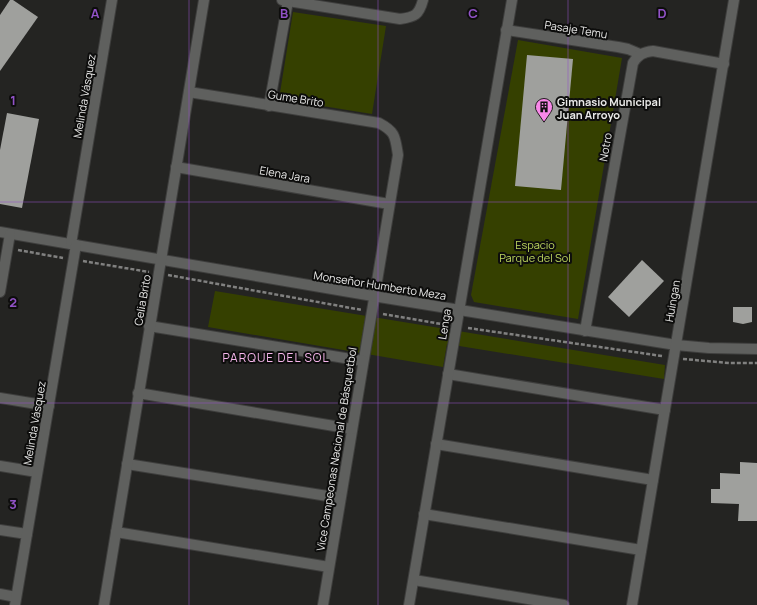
<svg xmlns="http://www.w3.org/2000/svg" width="757" height="605" font-family="Manrope,sans-serif">
<style>
.green{fill:#354000}
.building{fill:#9fa09d}
.lines{fill:none;stroke-linecap:round;stroke-linejoin:round}
.minor-casing{stroke:#3e3e3d;stroke-width:12}
.path{stroke:#818180;stroke-width:2.5;stroke-dasharray:4 2;stroke-linecap:butt}
.minor{stroke:#5f605e;stroke-width:10}
.grid{fill:none;stroke:#9152c7;stroke-width:1;stroke-opacity:0.55}
.labels{text-anchor:middle;dominant-baseline:central;stroke-width:4;stroke-linejoin:round;paint-order:stroke}
.street-label{font-size:11px;fill:#eaeae9;stroke:#0d0d0c}
.poi-label{font-size:11px;font-weight:bold;fill:#eaeae9;stroke:#0d0d0c;text-anchor:start}
.park-label{font-size:11px;fill:#bed75f;stroke:#0d0d0c}
.neighbourhood-label{font-size:12px;letter-spacing:1px;fill:#f6b6eb;stroke:#0d0d0c}
.grid-label{font-size:13px;text-anchor:middle;font-weight:bold;fill:#9152c7;stroke:#0d0d0c;stroke-width:4;stroke-linejoin:round;paint-order:stroke}
</style>
<rect width="100%" height="100%" fill="#242422"/>
<!-- green -->
<g class="green">
<polygon points="293,12 386,26 372,114 279,99"/>
<polygon points="518,40 622,58 578,319 474,302 471,295"/>
<polygon points="215,291 665,365 664,379 447,344 443,367 208,327"/>
</g>
<!-- building -->
<g class="building">
<polygon points="10,0 13,0 38,17 0,71 0,15"/>
<polygon points="527,55 573,59 561,190 515,186"/>
<polygon points="7,113 39,119 22,208 0,204 0,150"/>
<polygon points="642,260 664,281 629,317 608,297"/>
<polygon points="733,307 752,307 752,322 743,324 733,322"/>
<polygon points="740,462 757,463 757,521 738,521 739,504 711,503 711,489 720,489 720,473 740,474"/>
</g>
<g class="lines">
<defs>
<g id="minor">
<path d="M282,0L400,19C415,17 419,15 423,0"/>
<polyline points="506,30 618,47 628,49 640,54"/>
<path d="M189,92L379,123C396,132 395,137 398,155L323,605"/>
<polyline points="269,106 288,1"/>
<polyline points="176,167 389,204"/>
<polyline points="0,232 373,296 676,345 709,348 757,349"/>
<polyline points="71,244 112,0"/>
<polyline points="0,292 10,234"/>
<polyline points="149,326 363,361"/>
<path d="M585,331L633,63C638,55 643,52 653,51L724,64"/>
<polyline points="448,374 665,410"/>
<polyline points="138,393 352,429"/>
<polyline points="0,398 49,406"/>
<polyline points="436,444 653,480"/>
<polyline points="127,464 340,498"/>
<polyline points="0,466 37,472"/>
<polyline points="424,514 641,550"/>
<polyline points="0,530 27,534"/>
<polyline points="116,532 329,567"/>
<polyline points="414,580 564,605"/>
<polyline points="0,594 16,597"/>
<polyline points="15,605 76,245"/>
<polyline points="104,605 204,0"/>
<polyline points="409,605 512,0"/>
<polyline points="632,605 734,0"/>
</g>
</defs>
<!-- minor casing -->
<use href="#minor" class="minor-casing"/>
<!-- path -->
<g class="path">
<polyline points="18,250 63,258"/>
<polyline points="83,261 149,272"/>
<polyline points="168,275 362,310"/>
<polyline points="383,314 447,325"/>
<polyline points="468,328 662,356"/>
<polyline points="683,359 729,363 757,363"/>
</g>
<!-- minor -->
<use href="#minor" class="minor"/>
</g>
<!-- grid -->
<path class="grid" d="M189,0V605M378,0V605M568,0V605M0,202H757M0,403H757"/>
<!-- icons -->
<defs>
<symbol id="building-pin" viewBox="-11 -11 22 30"><path d="M0 17L-7.5 6A9.5 9.5 0 1 1 7.5 6Z" fill="#f988e9" stroke="#0d0d0c"/><path d="M-4-6H4V6H1V3H-1V6H-4ZM-2.5-4.3h1.7v1.8h-1.7ZM.8-4.3h1.7v1.8H.8ZM-2.5-1h1.7V.8h-1.7ZM.8-1h1.7V.8H.8Z" fill="#111"/></symbol>
</defs>
<g fill-rule="evenodd">
<use href="#building-pin" x="534" y="97" width="20" height="27"/>
</g>
<g class="labels">
<!-- street labels -->
<g class="street-label">
<text transform="translate(576 29) rotate(9)">Pasaje Temu</text>
<text transform="translate(84 96) rotate(-80)">Melinda Vásquez</text>
<text transform="translate(296 98) rotate(9)">Gume Brito</text>
<text transform="translate(605 147) rotate(-80)">Notro</text>
<text transform="translate(285 174) rotate(10)">Elena Jara</text>
<text transform="translate(380 285) rotate(9)">Monseñor Humberto Meza</text>
<text transform="translate(142 300) rotate(-80)">Celia Brito</text>
<text transform="translate(672 301) rotate(-80)">Huingan</text>
<text transform="translate(444 324) rotate(-81)">Lenga</text>
<text transform="translate(34 423) rotate(-80)">Melinda Vásquez</text>
<text transform="translate(336 449) rotate(-81)">Vice Campeonas Nacional de Básquetbol</text>
</g>
<!-- poi labels -->
<g class="poi-label">
<text x="557" y="101">Gimnasio Municipal<tspan x="557" dy="13">Juan Arroyo</tspan></text>
</g>
<!-- park labels -->
<g class="park-label">
<text x="535" y="244">Espacio<tspan x="535" dy="13">Parque del Sol</tspan></text>
</g>
<!-- neighbourhood labels -->
<g class="neighbourhood-label">
<text x="276" y="357">PARQUE DEL SOL</text>
</g>
</g>
<g class="grid-label">
<text x="95" y="18">A</text>
<text x="284" y="18">B</text>
<text x="473" y="18">C</text>
<text x="662" y="18">D</text>
<text x="13" y="105">1</text>
<text x="13" y="307">2</text>
<text x="13" y="509">3</text>
</g>
</svg>
